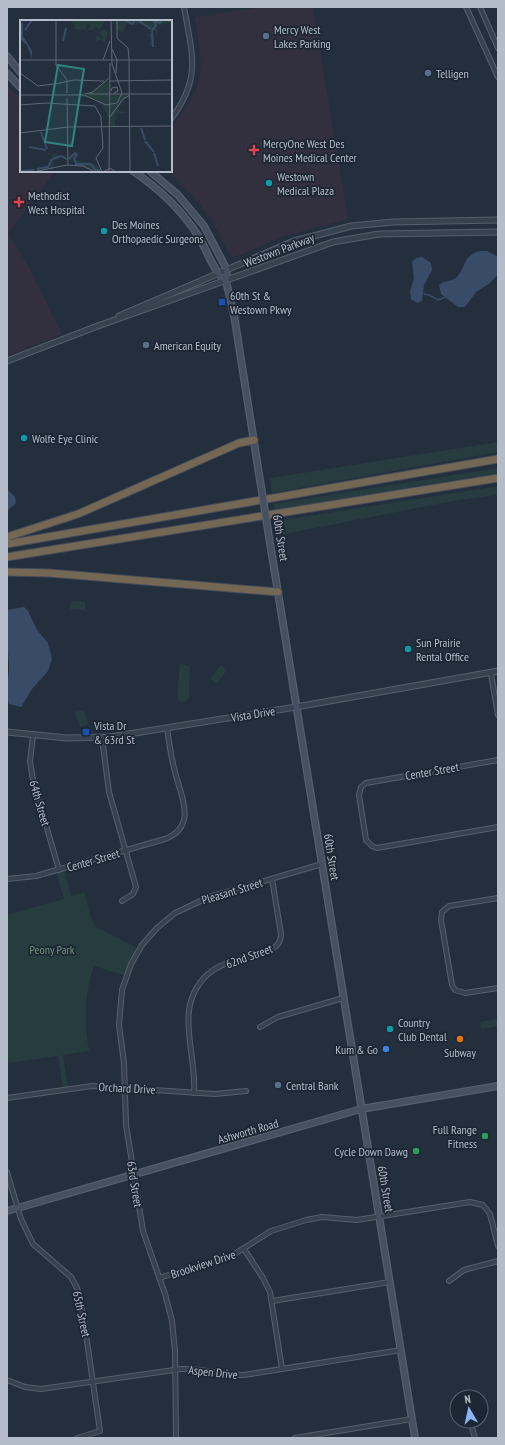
<svg xmlns="http://www.w3.org/2000/svg" width="505" height="1445" font-family="'PT Sans Narrow',sans-serif">
<style>
.medical{fill:#32303f}
.green{fill:#263c3f}
.water{fill:#394c67}
.lines{fill:none;stroke-linecap:round;stroke-linejoin:round}
.stream{stroke:#394c67;stroke-width:1.5}
.minor-casing{stroke:#565f6c;stroke-width:6}
.tertiary-casing{stroke:#565f6c;stroke-width:7}
.secondary-casing{stroke:#565f6c;stroke-width:8}
.motorway-casing{stroke:#434c59;stroke-width:9}
.minor{stroke:#38414e;stroke-width:4}
.tertiary{stroke:#38414e;stroke-width:5}
.secondary{stroke:#465061;stroke-width:5.5}
.motorway{stroke:#746855;stroke-width:7}
.secondary-bridge-casing{stroke:#565f6c;stroke-width:8;stroke-linecap:butt}
.secondary-bridge{stroke:#465061;stroke-width:5.5}
.service-dot{fill:#5c6f8a;stroke:#1d2633;stroke-width:1.5}
.health-dot{fill:#e0444e;stroke:#1d2633;stroke-width:1.5}
.culture-dot{fill:#0f9aa8;stroke:#1d2633;stroke-width:1.5}
.transit-dot{fill:#1a4fb4;stroke:#1d2633;stroke-width:1.5}
.food-dot{fill:#e8710a;stroke:#1d2633;stroke-width:1.5}
.shop-dot{fill:#3f7fe0;stroke:#1d2633;stroke-width:1.5}
.leisure-dot{fill:#2e9e5b;stroke:#1d2633;stroke-width:1.5}
.labels{text-anchor:middle;dominant-baseline:central;stroke-width:3.5;stroke-linejoin:round;paint-order:stroke}
.poi-label{font-size:12px;fill:#b4bcc9;stroke:#1d2633;text-anchor:start}
.street-label{font-size:12px;fill:#b4bcc9;stroke:#1d2633}
.park-label{font-size:12px;fill:#6b9a76;stroke:#1d2633}
.inset-river{fill:none;stroke:#394c67;stroke-width:2}
.inset-road{fill:none;stroke:#5e6776;stroke-width:1}
.view{fill:#308480;fill-opacity:0.15;stroke:#308480;stroke-width:2}
.inset-edge{fill:none;stroke:#b4bcc9;stroke-width:2}
</style>
<rect width="100%" height="100%" fill="#242f3e"/>
<!-- medical -->
<g class="medical">
<polygon points="262,7 313,7 348,219 285,236 232,258 211,219 195,198 167,171 171,171 171,129 192,98 200,79 201,58 195,17"/>
<polygon points="7,85 21,99 21,171 55,171 8,234 29,267 62,334 7,356"/>
</g>
<!-- green -->
<g class="green">
<polygon points="498,442 498,452 272,493 270,478"/>
<polygon points="498,468 498,473 275,510 274,504"/>
<polygon points="498,486 498,495 458,500 279,535 277,521"/>
<polygon points="71,601 85,602 85,610 70,609"/>
<polygon points="180,664 190,666 189,697 187,700 183,702 179,701 177,696"/>
<polygon points="221,665 227,670 217,684 210,679"/>
<polygon points="84,710 88,724 80,727 75,712"/>
<path d="M64,869L71,896L84,892L91,918L96,927L139,949L126,976L94,966C84,994 84,1023 89,1051L63,1055L68,1089L63,1090L58,1056L9,1063L7,1053V915L64,899L56,871Z"/>
<polygon points="498,1019 498,1026 481,1029 480,1022"/>
</g>
<!-- water -->
<g class="water">
<path d="M479,251H487L498,257V274L490,283L476,292L465,307H458L441,294L439,285C444,280 452,282 457,277C466,267 463,256 479,251Z"/>
<polygon points="422,257 431,263 432,270 424,285 422,301 417,303 411,299 410,291 414,278 412,262 416,258"/>
<polygon points="7,489 15,497 16,503 7,511"/>
<path d="M24,607L28,611L37,630L48,643L52,659L48,671L32,689L21,707L9,704C4,691 10,677 9,664C7,646 7,628 7,610Z"/>
</g>
<g class="lines">
<!-- stream -->
<polyline class="stream" points="424,294 429,295 438,300 446,297"/>
<defs>
<g id="minor">
<polyline points="466,7 498,77"/>
<polyline points="480,7 498,48"/>
<path d="M171,119C202,78 192,54 184,7"/>
<polyline points="491,674 498,715"/>
<polyline points="33,736 30,761 33,780 59,870"/>
<polyline points="102,738 109,792 136,887 133,894 122,901"/>
<polyline points="498,760 366,783 361,787 359,795 366,840 372,846 377,848 498,827"/>
<path d="M7,879L36,876L165,839C198,826 181,796 175,772C171,757 169,743 167,728"/>
<polyline points="498,898 449,906 442,912 441,920 452,985 455,990 465,993 498,988"/>
<polyline points="260,1027 278,1017 343,998"/>
<path d="M194,1093C197,1051 172,1007 208,974C222,962 241,959 258,954C264,952 271,951 275,947C279,944 281,939 281,934L272,879"/>
<polyline points="7,1098 92,1086 215,1094 246,1091"/>
<polyline points="7,1172 21,1219 33,1244 71,1277 77,1288 83,1314 100,1431 77,1438"/>
<polyline points="244,1249 263,1278 270,1292 282,1369"/>
<polyline points="159,1278 233,1255 271,1231 306,1220 322,1217 357,1220 470,1202 483,1205 490,1214 498,1246"/>
<polyline points="449,1281 464,1270 498,1261"/>
<polyline points="272,1301 390,1282"/>
<path d="M7,1380L25,1387L41,1389L181,1369C203,1368 222,1375 244,1375L401,1350"/>
<polyline points="470,1421 475,1438"/>
<polyline points="176,1438 175,1351 172,1321 165,1294 143,1231 126,1125 124,1063 119,1025 122,990 131,964 142,945 157,928 175,913 209,897 322,864"/>
<polyline points="295,1438 412,1419"/>
</g>
<g id="tertiary">
<polyline points="119,316 294,241 325,233 351,226 393,222 498,220"/>
<polyline points="7,361 95,327 333,242 379,234 498,232"/>
<polyline points="7,732 67,738 110,737 296,707 498,671"/>
</g>
<g id="secondary">
<polyline points="7,56 21,73"/>
<polyline points="7,73 21,88"/>
<path d="M133,171C158,188 180,208 197,234C207,249 212,270 226,281"/>
<polyline points="150,171 178,195 204,226 227,270 226,281 234,315 260,480"/>
<polyline points="269,537 415,1438"/>
<polyline points="7,1211 361,1109 498,1086"/>
</g>
<g id="motorway">
<polyline points="7,537 78,514 239,443 254,440"/>
<polyline points="7,544 498,459"/>
<polyline points="7,557 498,478"/>
<polyline points="7,572 49,573 278,592"/>
</g>
</defs>
<!-- minor casing -->
<use href="#minor" class="minor-casing"/>
<!-- tertiary casing -->
<use href="#tertiary" class="tertiary-casing"/>
<!-- secondary casing -->
<use href="#secondary" class="secondary-casing"/>
<!-- motorway casing -->
<use href="#motorway" class="motorway-casing"/>
<!-- minor -->
<use href="#minor" class="minor"/>
<!-- tertiary -->
<use href="#tertiary" class="tertiary"/>
<!-- secondary -->
<use href="#secondary" class="secondary"/>
<!-- motorway -->
<use href="#motorway" class="motorway"/>
<defs>
<polyline id="secondary-bridge" points="260,480 269,537"/>
</defs>
<!-- secondary-bridge casing -->
<use href="#secondary-bridge" class="secondary-bridge-casing"/>
<!-- secondary-bridge -->
<use href="#secondary-bridge" class="secondary-bridge"/>
</g>
<!-- markers -->
<g class="service-dot">
<circle cx="266" cy="36" r="4"/>
<circle cx="428" cy="73" r="4"/>
<circle cx="146" cy="345" r="4"/>
<circle cx="278" cy="1085" r="4"/>
</g>
<g class="health-dot">
<path d="M252 144h4v4h4v4h-4v4h-4v-4h-4v-4h4z"/>
<path d="M17 196h4v4h4v4h-4v4h-4v-4h-4v-4h4z"/>
</g>
<g class="culture-dot">
<circle cx="269" cy="183" r="4"/>
<circle cx="104" cy="231" r="4"/>
<circle cx="24" cy="438" r="4"/>
<circle cx="408" cy="649" r="4"/>
<circle cx="390" cy="1029" r="4"/>
</g>
<g class="transit-dot">
<rect x="218" y="298" width="8" height="8" rx="2"/>
<rect x="82" y="728" width="8" height="8" rx="2"/>
</g>
<circle class="food-dot" cx="460" cy="1039" r="4"/>
<circle class="shop-dot" cx="386" cy="1049" r="4"/>
<g class="leisure-dot">
<circle cx="485" cy="1136" r="4"/>
<circle cx="416" cy="1151" r="4"/>
</g>
<g class="labels">
<!-- poi labels -->
<g class="poi-label">
<text x="274" y="29">Mercy West<tspan x="274" dy="14">Lakes Parking</tspan></text>
<text x="436" y="73">Telligen</text>
<text x="263" y="143">MercyOne West Des<tspan x="263" dy="14">Moines Medical Center</tspan></text>
<text x="277" y="176">Westown<tspan x="277" dy="14">Medical Plaza</tspan></text>
<text x="28" y="195">Methodist<tspan x="28" dy="14">West Hospital</tspan></text>
<text x="112" y="224">Des Moines<tspan x="112" dy="14">Orthopaedic Surgeons</tspan></text>
<text x="230" y="295">60th St &amp;<tspan x="230" dy="14">Westown Pkwy</tspan></text>
<text x="154" y="345">American Equity</text>
<text x="32" y="438">Wolfe Eye Clinic</text>
<text x="416" y="642">Sun Prairie<tspan x="416" dy="14">Rental Office</tspan></text>
<text x="94" y="725">Vista Dr<tspan x="94" dy="14">&amp; 63rd St</tspan></text>
<text x="398" y="1022">Country<tspan x="398" dy="14">Club Dental</tspan></text>
<text x="378" y="1049" text-anchor="end">Kum &amp; Go</text>
<text x="460" y="1052" text-anchor="middle">Subway</text>
<text x="286" y="1085">Central Bank</text>
<text x="477" y="1129" text-anchor="end">Full Range<tspan x="477" dy="14">Fitness</tspan></text>
<text x="408" y="1151" text-anchor="end">Cycle Down Dawg</text>
</g>
<!-- street labels -->
<g class="street-label">
<text transform="translate(279 250) rotate(-21)">Westown Parkway</text>
<text transform="translate(281 538) rotate(81)">60th Street</text>
<text transform="translate(253 714) rotate(-9)">Vista Drive</text>
<text transform="translate(432 771) rotate(-10)">Center Street</text>
<text transform="translate(40 803) rotate(74)">64th Street</text>
<text transform="translate(332 857) rotate(81)">60th Street</text>
<text transform="translate(93 860) rotate(-16)">Center Street</text>
<text transform="translate(232 891) rotate(-17)">Pleasant Street</text>
<text transform="translate(249 956) rotate(-20)">62nd Street</text>
<text transform="translate(127 1088) rotate(3)">Orchard Drive</text>
<text transform="translate(248 1131) rotate(-16)">Ashworth Road</text>
<text transform="translate(135 1184) rotate(81)">63rd Street</text>
<text transform="translate(386 1189) rotate(80)">60th Street</text>
<text transform="translate(203 1264) rotate(-18)">Brookview Drive</text>
<text transform="translate(82 1314) rotate(78)">65th Street</text>
<text transform="translate(213 1372) rotate(6)">Aspen Drive</text>
</g>
<!-- park labels -->
<g class="park-label">
<text x="52" y="949">Peony Park</text>
</g>
</g>
<!-- overview -->
<g transform="translate(20 20)">
<rect width="152" height="152" fill="#242f3e"/>
<path d="M51,0H89L85,1L80,10L75,6L73,10H69L71,5L67,4L66,10L56,9ZM93,0L95,3L97,0H152V3L138,5L135,8L138,10L137,16L135,14L137,11H132L133,27L130,25V16H127L131,13L130,9L120,4L113,5L107,3L103,12L97,11V4H92ZM84,9L88,13L85,24L82,19L75,22L77,15L84,19L79,13ZM85,61H89L88,106L87,94L82,85L74,79L48,74L69,73ZM90,74L108,75L98,88L100,91L109,93L95,94L97,99L95,100V106H89ZM33,133L47,140L40,137L33,140V148L18,151L16,148L28,146ZM48,138L77,145L81,152L57,145Z" fill="#263c3f"/>
<path d="M3,3V16L12,31V38L7,25L0,19V4Z" fill="#394c67"/>
<path class="inset-river" d="M105,0L112,4L115,0M118,0L131,9M5,10L12,0M132,10L136,6L134,1L140,3L142,0M132,11L133,27M43,21L46,8M121,108L125,120M21,112L27,129M125,121L134,132M9,127L26,130M134,133L138,146M33,139L41,136L47,139M49,139L55,133L57,135L54,138L56,144H71L76,151L80,150M17,149L28,147L32,139M0,151L14,150"/>
<path class="inset-road" d="M36,0V45L47,60V73M97,0V18L108,28L109,39M92,29L97,40L96,53M109,39L110,152M0,40H152M83,40L90,21M0,53L18,66L41,63M90,61L152,60M40,63L54,60L84,61M91,71L92,68L97,67L98,71L94,73M65,74L73,72L89,58M69,74H152M0,75H64L86,85L97,83L102,73L92,44L91,0M47,78L48,146M0,85L26,83L75,86L81,97L83,128L76,138L82,152M90,97L103,79L110,75M0,113L48,107L152,106M13,152L47,145L63,146L75,152M83,152L90,148L96,152M89,152L90,43"/>
<path class="view" d="M38,45L64,49L52,126L25,122Z"/>
<rect width="152" height="152" class="inset-edge"/>
</g>
<!-- border -->
<rect width="505" height="1445" fill="none" stroke="#b4bcc9" stroke-width="16"/>
<!-- north arrow -->
<g transform="translate(469 1409) rotate(351)"><circle r="19" fill="#1d2633" stroke="#59626f"/>
<path d="M0-3L7 15L0 10L-7 15Z" fill="#8ab4f8"/>
<text y="-6" font-size="11" font-weight="bold" text-anchor="middle" fill="#b4bcc9">N</text>
</g>
</svg>
